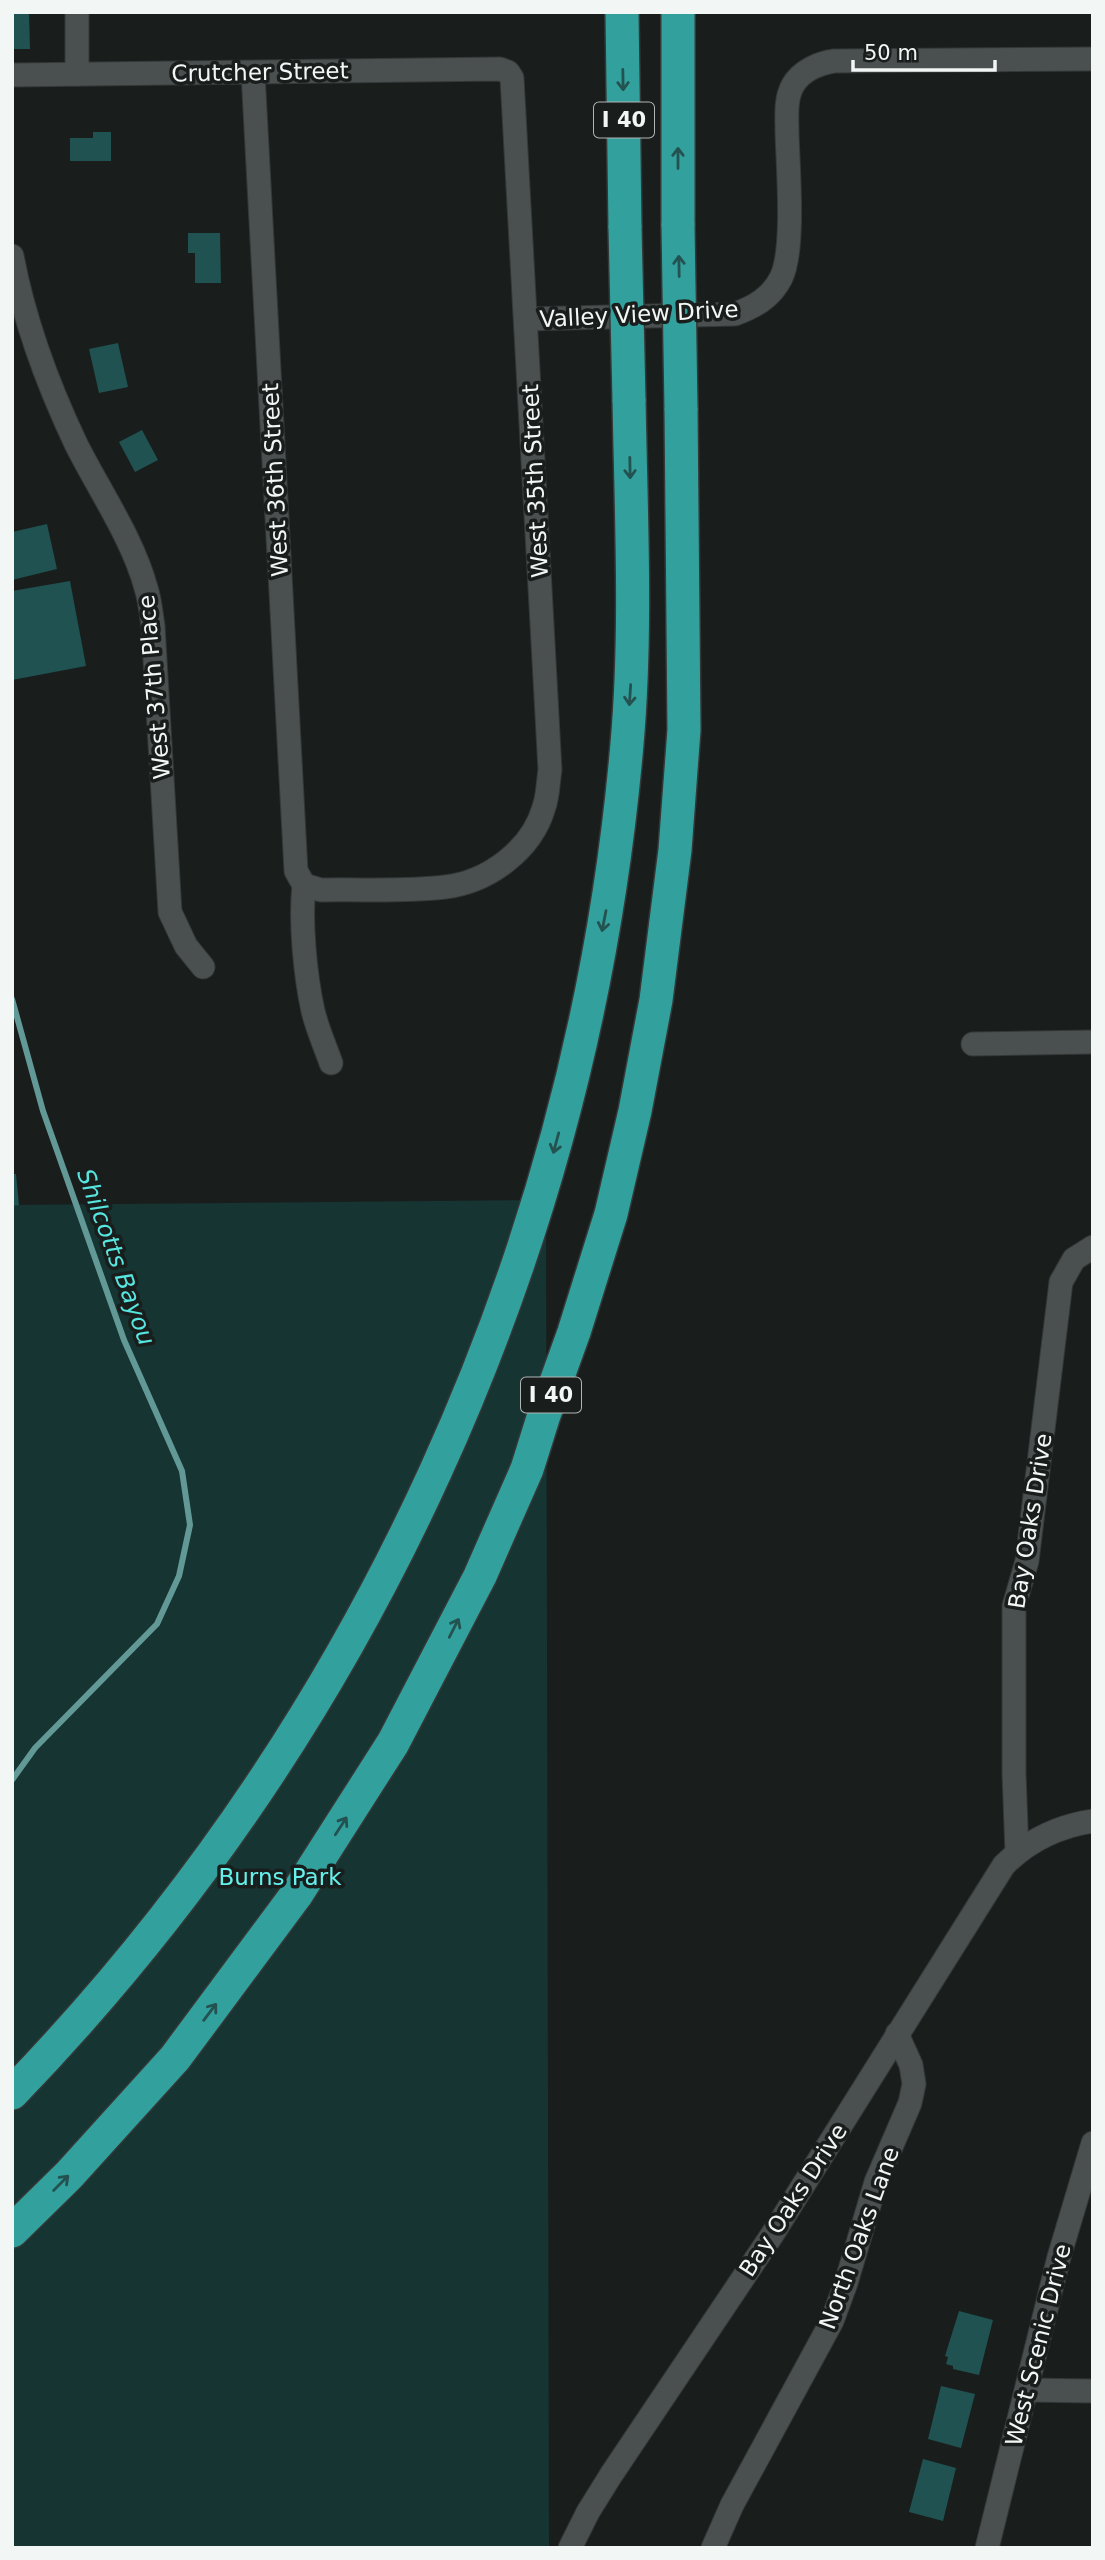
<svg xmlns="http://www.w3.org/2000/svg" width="1105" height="2560" font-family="'DejaVu Sans',sans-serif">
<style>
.green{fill:#163432}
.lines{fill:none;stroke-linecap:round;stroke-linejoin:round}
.stream{stroke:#629996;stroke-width:6}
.building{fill:#1f5250}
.minor-casing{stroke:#343837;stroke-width:25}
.highway-casing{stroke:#343837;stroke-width:36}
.minor{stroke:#4a5050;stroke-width:23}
.highway{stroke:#32a19d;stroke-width:33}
.highway-bridge-casing{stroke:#343837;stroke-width:36;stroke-linecap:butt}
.highway-bridge{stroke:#32a19d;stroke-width:33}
.oneway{stroke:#235250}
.labels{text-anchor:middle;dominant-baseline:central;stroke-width:7;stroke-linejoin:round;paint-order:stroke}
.shield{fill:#191e1d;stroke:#b1b5b4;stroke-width:2}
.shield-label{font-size:21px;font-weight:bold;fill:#f2f6f5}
.street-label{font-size:23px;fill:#f2f6f5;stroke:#191e1d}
.park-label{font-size:23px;fill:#64f0eb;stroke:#191e1d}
.water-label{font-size:24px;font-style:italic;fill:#57e5df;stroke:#191e1d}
</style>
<rect width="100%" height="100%" fill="#191e1d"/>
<!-- green -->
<polygon class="green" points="546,1200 549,2548 12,2548 12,1205"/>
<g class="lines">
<!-- stream -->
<polyline class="stream" points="12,999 43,1111 124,1340 182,1471 190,1525 179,1576 157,1624 35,1748 12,1780"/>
</g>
<!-- building -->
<g class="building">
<polygon points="12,12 29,12 30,49 12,49"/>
<polygon points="93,132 111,132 111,161 70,161 70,138 93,138"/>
<polygon points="188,233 220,233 221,283 195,283 195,253 188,253"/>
<polygon points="118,343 128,387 99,393 89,349"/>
<polygon points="142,430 158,460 135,472 119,442"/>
<polygon points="47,524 57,569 12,580 12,532"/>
<polygon points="70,581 86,666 12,680 12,591"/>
<polygon points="12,1174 16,1174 19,1205 12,1206"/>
<polygon points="959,2311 993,2320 979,2375 953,2369 953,2366 946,2364 948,2357 945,2356"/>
<polygon points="941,2386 975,2394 961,2448 928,2439"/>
<polygon points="923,2459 956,2468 943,2521 909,2512"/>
</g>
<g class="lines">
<defs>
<g id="minor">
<polyline points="77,12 77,74"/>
<polyline points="253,73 296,871 304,885"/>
<path d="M12,75L500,69L508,72L512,78L550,770C548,782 548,796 544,807C532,850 488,882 445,887C404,892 361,889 321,890L304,885"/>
<path d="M12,256C24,320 48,385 76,444C99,490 133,539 146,588C150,600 151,613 153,626L170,912L186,946L203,967"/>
<path d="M526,319L735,314C754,307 771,298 781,278C795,249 788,169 787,133C787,117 785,99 793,85C801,71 819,63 834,61L1093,59"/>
<path d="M304,885C300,921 305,974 313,1011C317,1028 325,1046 331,1063"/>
<polyline points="973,1044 1093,1042"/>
<polyline points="1017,1853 1014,1773 1014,1606 1027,1561 1061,1282 1074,1259 1093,1247"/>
<polyline points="1028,2390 1093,2391"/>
<path d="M570,2548L588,2512L611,2475L772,2235L1004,1865C1028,1841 1059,1826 1093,1821"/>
<polyline points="713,2548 732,2505 832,2321 846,2283 876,2182 910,2103 914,2084 911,2065 897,2034"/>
<polyline points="987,2548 1059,2257 1093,2143"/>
</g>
<g id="highway">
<polyline points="622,12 625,228"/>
<polyline points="678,12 678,226"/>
<path d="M12,2093C365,1728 583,1251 627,744C637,630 631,514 629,399"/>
<polyline points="12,2231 69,2175 175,2058 296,1895 393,1743 480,1576 527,1469 543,1418 574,1332 611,1214 635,1111 656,1000 675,850 684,730 681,408"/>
</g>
</defs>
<!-- minor casing -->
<use href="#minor" class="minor-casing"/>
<!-- highway casing -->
<use href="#highway" class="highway-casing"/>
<!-- minor -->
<use href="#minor" class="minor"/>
<!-- highway -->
<use href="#highway" class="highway"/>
<defs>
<g id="highway-bridge">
<polyline points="678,226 681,408"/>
<polyline points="625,228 629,399"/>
</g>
</defs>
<!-- highway-bridge casing -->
<use href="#highway-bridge" class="highway-bridge-casing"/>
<!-- highway-bridge -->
<use href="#highway-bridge" class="highway-bridge"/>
</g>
<!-- one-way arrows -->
<defs><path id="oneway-shaft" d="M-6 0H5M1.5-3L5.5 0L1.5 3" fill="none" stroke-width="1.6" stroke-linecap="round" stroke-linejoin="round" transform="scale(1.75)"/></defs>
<g class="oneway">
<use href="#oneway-shaft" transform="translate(623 80) rotate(89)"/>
<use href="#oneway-shaft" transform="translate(678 158) rotate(-90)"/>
<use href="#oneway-shaft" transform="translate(679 266) rotate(-91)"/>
<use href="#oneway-shaft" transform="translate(630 468) rotate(89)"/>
<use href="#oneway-shaft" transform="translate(630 695) rotate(94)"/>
<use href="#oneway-shaft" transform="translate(604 921) rotate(101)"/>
<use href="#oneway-shaft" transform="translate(556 1143) rotate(105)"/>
<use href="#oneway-shaft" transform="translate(454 1628) rotate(-63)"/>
<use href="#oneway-shaft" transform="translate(341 1826) rotate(-57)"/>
<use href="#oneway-shaft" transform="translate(210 2012) rotate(-53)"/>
<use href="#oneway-shaft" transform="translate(61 2183) rotate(-45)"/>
</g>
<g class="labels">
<!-- shield labels -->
<g class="shield">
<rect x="594" y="102.5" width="60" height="35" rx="5"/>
<rect x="521" y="1377.5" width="60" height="35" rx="5"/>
</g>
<g class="shield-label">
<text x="624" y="120">I 40</text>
<text x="551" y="1395">I 40</text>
</g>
<!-- street labels -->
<g class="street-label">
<text transform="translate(260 72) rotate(-1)">Crutcher Street</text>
<text transform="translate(639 314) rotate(-3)">Valley View Drive</text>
<text transform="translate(275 480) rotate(-93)">West 36th Street</text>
<text transform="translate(535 481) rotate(-93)">West 35th Street</text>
<text transform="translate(154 687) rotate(-95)">West 37th Place</text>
<text transform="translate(1030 1521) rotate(-81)">Bay Oaks Drive</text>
<text transform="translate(793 2200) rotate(-57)">Bay Oaks Drive</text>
<text transform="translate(859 2238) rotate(-70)">North Oaks Lane</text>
<text transform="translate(1038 2345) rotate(-76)">West Scenic Drive</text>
</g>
<!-- park labels -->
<g class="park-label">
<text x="280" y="1877">Burns Park</text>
</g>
<!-- water labels -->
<g class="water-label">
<text transform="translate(116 1257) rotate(70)">Shilcotts Bayou</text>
</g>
</g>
<!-- border -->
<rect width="1105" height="2560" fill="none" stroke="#f2f6f5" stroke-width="28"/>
<!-- scale -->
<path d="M853 60v10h142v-10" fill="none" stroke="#f2f6f5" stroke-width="3.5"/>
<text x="864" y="60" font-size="21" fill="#f2f6f5" stroke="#191e1d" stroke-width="5" paint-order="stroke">50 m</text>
</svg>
